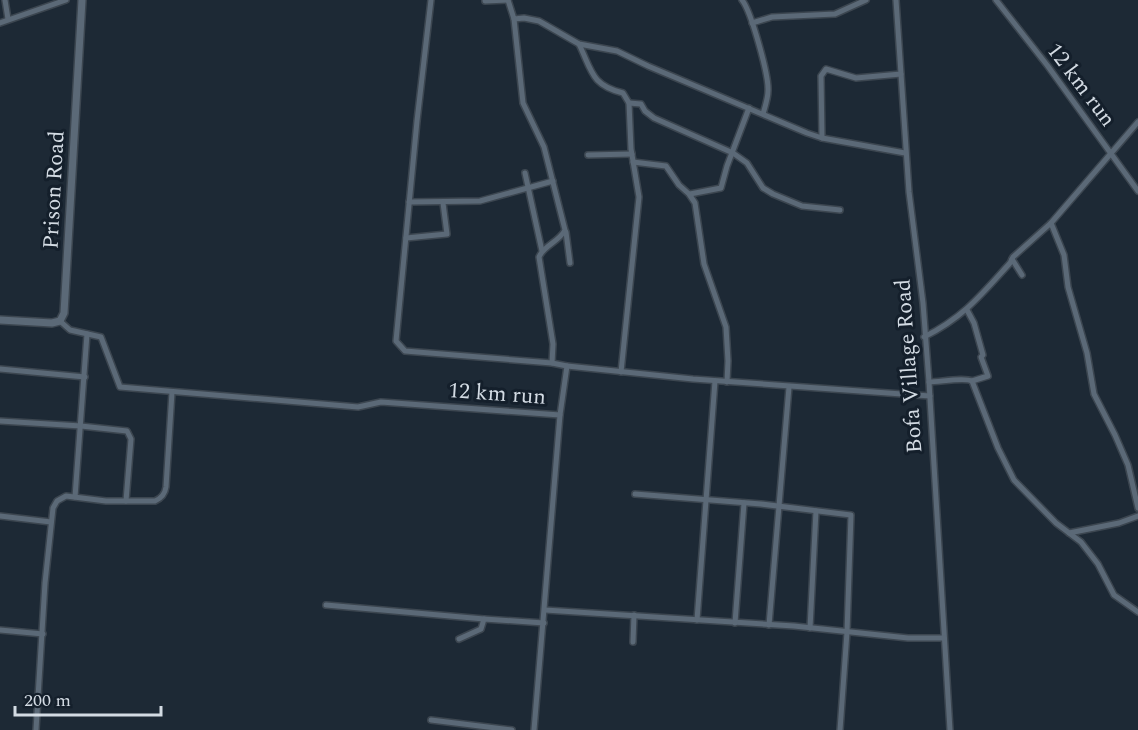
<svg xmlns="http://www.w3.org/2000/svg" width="1138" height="730" font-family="Spectral,serif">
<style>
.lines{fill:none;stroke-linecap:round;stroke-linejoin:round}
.minor-casing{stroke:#3c4650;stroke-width:8}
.tertiary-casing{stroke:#3c4650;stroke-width:10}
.minor{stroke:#5b6977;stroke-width:5}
.tertiary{stroke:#5b6977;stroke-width:7}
.labels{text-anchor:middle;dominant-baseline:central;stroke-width:6;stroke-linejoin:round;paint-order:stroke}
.street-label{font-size:22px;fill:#d3dbe3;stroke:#141f2b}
</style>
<rect width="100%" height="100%" fill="#1d2935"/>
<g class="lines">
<defs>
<g id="minor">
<polyline points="5,0 8,19"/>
<polyline points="431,0 417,121 396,341 405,351 552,363 567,366"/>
<polyline points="508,0 514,19 524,18 539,21 579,44 617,51 648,66 807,133 822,138 905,153"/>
<path d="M742,0C751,11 769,75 768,91C768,98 765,107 763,114"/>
<polyline points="896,0 909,192 923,303 929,382 950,730"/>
<polyline points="996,0 1047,65 1138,191"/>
<polyline points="485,1 508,0"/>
<path d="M514,19L523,103L544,147L565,230C559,242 544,245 539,257L553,344L552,363"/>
<polyline points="0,23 66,0"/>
<polyline points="752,23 772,17 835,14 866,0"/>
<path d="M579,44C592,71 591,85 623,93L629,103L631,149L639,197L621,372"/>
<polyline points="629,103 641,104 645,111 654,118 733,153 747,163 763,188 773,194 802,206 840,210"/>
<polyline points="822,138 821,76 826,69 856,78 901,74"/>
<polyline points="588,155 632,154"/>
<polyline points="633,162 666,166 679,185 689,194 695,203 704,264 726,327 728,361 727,382"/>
<polyline points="525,173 542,251"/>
<polyline points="690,194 721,188 727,166 749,108"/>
<polyline points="409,202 480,201 553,181"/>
<polyline points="1051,223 1064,255 1068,287 1087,353 1094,394 1115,435 1128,465 1138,508"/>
<polyline points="566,232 570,263"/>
<polyline points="406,238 447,234 443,203"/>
<polyline points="1012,259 1022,275"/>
<polyline points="60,321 70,330 101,337 120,387 358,407 381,402 560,415 567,366 693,379 930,396"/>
<path d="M924,337C964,317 981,295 1010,263L1013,257L1051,223L1138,122"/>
<polyline points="0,369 85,377"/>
<polyline points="972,381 998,448 1014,480 1056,523 1081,542 1098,564 1114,595 1138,612"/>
<path d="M929,382C940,382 964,377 972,381L988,376L981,357L983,355L974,323L967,310"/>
<polyline points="0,421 81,426 127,431 131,439 126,501"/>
<polyline points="635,494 761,504 851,515 847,632 840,730"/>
<polyline points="75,497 87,334"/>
<polyline points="0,516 51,522"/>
<polyline points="1069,533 1119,523 1138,516"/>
<polyline points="326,605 484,619"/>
<polyline points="545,610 794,626 908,638 944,638"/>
<polyline points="697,620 715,381"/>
<polyline points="735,623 744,503"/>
<polyline points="769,625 789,387"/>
<polyline points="810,628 816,511"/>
<polyline points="0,630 43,634"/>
<polyline points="459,639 481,629 484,619 544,623"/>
<polyline points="633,642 634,615"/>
<polyline points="431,720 512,730"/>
<path d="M36,730L45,583L53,508L57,501L66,496L106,501H155C162,498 165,494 166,487L172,392"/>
<polyline points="534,730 560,415"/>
</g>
<polyline id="tertiary" points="0,320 52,323 60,321 64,313 82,0"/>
</defs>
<!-- minor casing -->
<use href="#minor" class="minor-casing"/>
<!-- tertiary casing -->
<use href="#tertiary" class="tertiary-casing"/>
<!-- minor -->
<use href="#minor" class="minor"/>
<!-- tertiary -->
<use href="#tertiary" class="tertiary"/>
</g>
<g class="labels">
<!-- street labels -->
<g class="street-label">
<text transform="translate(1081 85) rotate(53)">12 km run</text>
<text transform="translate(54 190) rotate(-87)">Prison Road</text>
<text transform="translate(909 366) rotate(-94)">Bofa Village Road</text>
<text transform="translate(497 394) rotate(4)">12 km run</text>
</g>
</g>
<!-- scale -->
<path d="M15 706v9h146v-9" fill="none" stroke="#d3dbe3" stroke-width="3"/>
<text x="24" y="706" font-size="18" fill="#d3dbe3" stroke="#141f2b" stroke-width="4.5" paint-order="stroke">200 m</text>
</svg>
